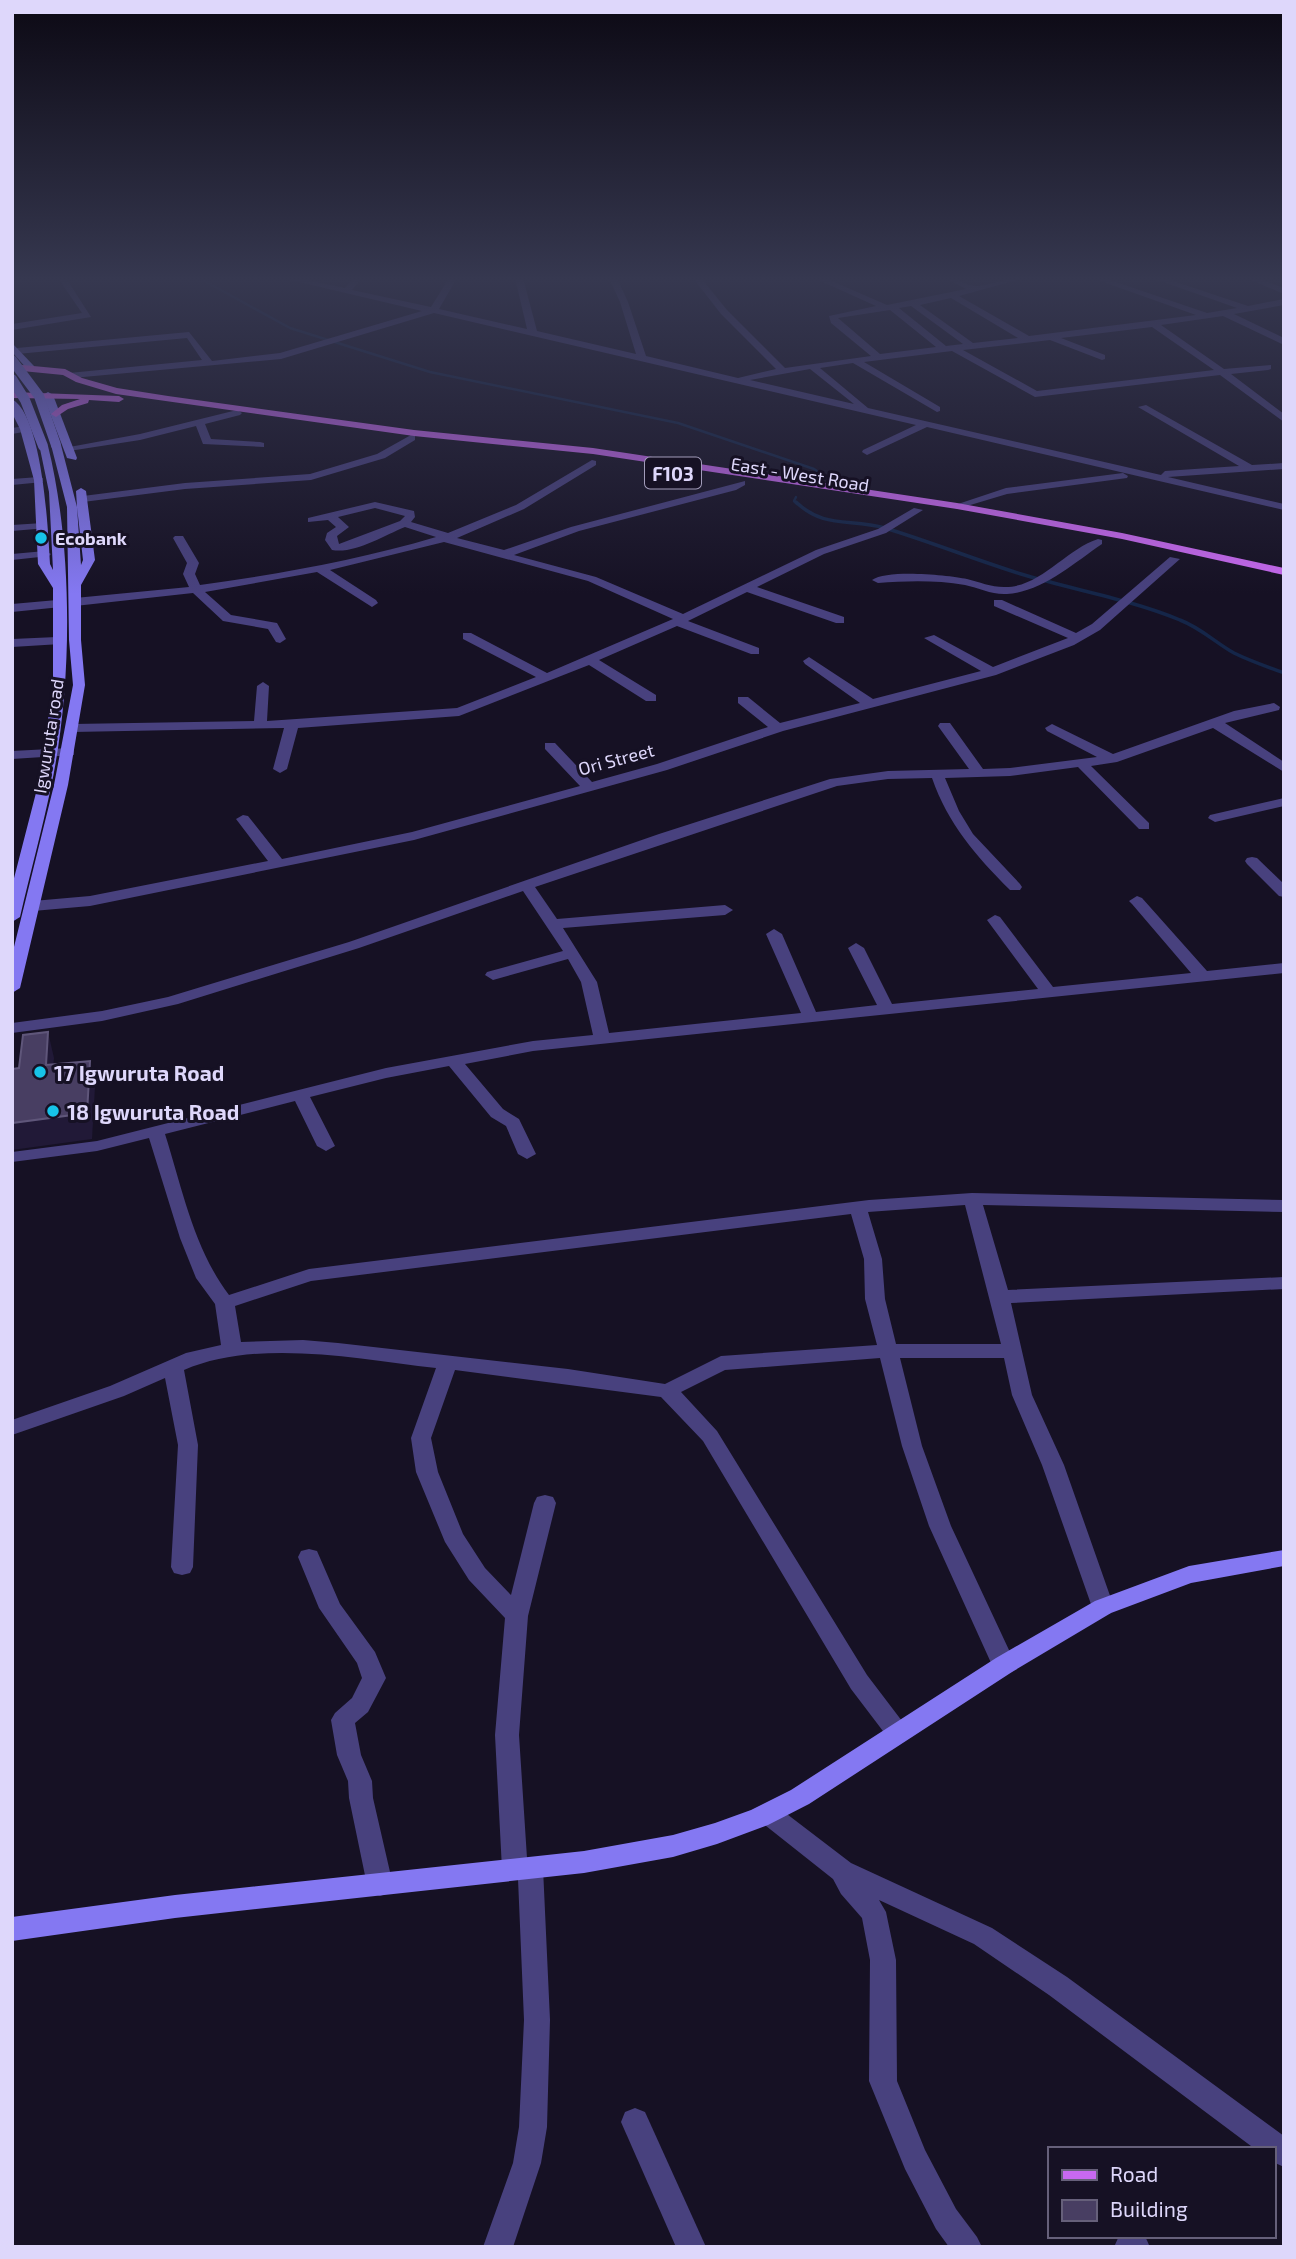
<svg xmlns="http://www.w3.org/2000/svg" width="1296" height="2259" font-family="'Exo 2',sans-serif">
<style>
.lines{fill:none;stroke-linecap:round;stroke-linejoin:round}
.stream-far1{stroke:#152649;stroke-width:2.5}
.stream{stroke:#152649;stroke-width:3.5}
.street{fill:#48417e;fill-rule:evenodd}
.secondary{fill:#8478f2;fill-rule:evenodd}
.primary{fill:#c869f0;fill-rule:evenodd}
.secondary-bridge{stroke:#8478f2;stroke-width:10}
.shaded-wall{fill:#211937}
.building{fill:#483e62;stroke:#5f567a;stroke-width:2}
.poi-dot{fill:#17c3e8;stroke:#161124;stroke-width:2.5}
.labels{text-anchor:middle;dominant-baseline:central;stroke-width:6;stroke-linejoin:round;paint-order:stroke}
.far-street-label{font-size:18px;fill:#ded7fb;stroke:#161124}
.far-poi-label{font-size:18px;font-weight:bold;fill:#ded7fb;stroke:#161124;text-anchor:start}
.shield{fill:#161124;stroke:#a29cba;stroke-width:2}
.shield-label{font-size:19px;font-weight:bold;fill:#ded7fb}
.poi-label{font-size:21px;font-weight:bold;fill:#ded7fb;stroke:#161124;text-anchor:start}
</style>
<rect width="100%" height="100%" fill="#161124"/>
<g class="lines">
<!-- stream-far1 -->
<g class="stream-far1">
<polyline points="199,278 290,328 430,372 678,423 814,469 817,471 816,476"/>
<polyline points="796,497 794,501 797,504"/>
</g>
<!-- stream -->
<path class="stream" d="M796,502C824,529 850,518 885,528C931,542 976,560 1021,574C1074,590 1129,599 1180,620C1201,628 1216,643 1234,653C1250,661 1268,667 1284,673"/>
<!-- street -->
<g class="street">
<polygon points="58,278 66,278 91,317 12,330 12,324 82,313"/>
<path d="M282,278H297L345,288L354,278H362L352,290L431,307L449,278H457L439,309L527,329L515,278H523L537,331L636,354L620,302L609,278H617L628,302L646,356L738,378L776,369L721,314L693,278H701L727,310L785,368L871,356L831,323L829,316L876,306L814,278H825L887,305L966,289L945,278C957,278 968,287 978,286C994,284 1008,278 1024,278L959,296L1029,336L1196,315L1092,278H1104L1207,313L1237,308L1152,278H1164L1248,306L1284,299V305L1234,314L1284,338V345L1223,316L1161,325L1224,369L1271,365V369L1268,370L1231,374L1284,414V422L1220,375L1035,397L952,351L864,362L940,407V411L937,412L853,363L820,368L868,408L1161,475L1165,471L1239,466L1138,407L1146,405L1252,465L1284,463V469L1168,477L1284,504V510L927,427L867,455L862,452L863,450L916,425L434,313L281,359L72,378L69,377V373L202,360L187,338L17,354L12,351L17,348L189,332L212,361L280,353L422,311ZM951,298L1018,338L973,343L920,305ZM911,306L963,344L946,346L899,308ZM890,310L936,347L880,354L838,318ZM1152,327L1214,370L1037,391L963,350L1050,340L1102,360L1105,359V355L1061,338ZM810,369L854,404L750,380Z"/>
<polygon points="1246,278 1257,278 1284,288 1284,294"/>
<polygon points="237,410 242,413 240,415 205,424 211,439 260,442 264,443 264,447 203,444 196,426 140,440 69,451 64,448 140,434"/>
<polygon points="25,426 29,427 29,431 12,434 12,428"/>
<polygon points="411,435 415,436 415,440 385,458 311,480 185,489 83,502 78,499 83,496 185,483 310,474 377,454"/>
<path d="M592,460L596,461V465L524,509L457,538L504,550L571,527L745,481V485L736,490L579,531L514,555L596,577L683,614L816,550L878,529L914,508L923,510L886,533L824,554L757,587L844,617V623H836L747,592L688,621L759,648V654H751L677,626L599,660L656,695V701H646L589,665L459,716L298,728L287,769L280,773L273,769L284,728L73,732L66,728L73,724L254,721L257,686L263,682L269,686L267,721L457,708L536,677L463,639V633H471L547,673L673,619L588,581L444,542L330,570L376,600L378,603L372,607L317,572L205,592L231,615L277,623L286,639L280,643L276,642L268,629L223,621L193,593L75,606L69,602L75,598L189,587L183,574L187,563L173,538L175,536H183L199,563L195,574L200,585C279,574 359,560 436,537L405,527C383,536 355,554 332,550L325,540L327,533L336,527L328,520L308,522V518L375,502L414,511L415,517L411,522L448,533L516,505ZM375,508L405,516L400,521L339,544L337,536L349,527L338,517Z"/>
<polygon points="1123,473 1128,476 1127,478 1007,494 957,509 952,506 1006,488"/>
<polygon points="39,477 43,478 43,482 12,485 12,479"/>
<polygon points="43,523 47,524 47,528 12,531 12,525"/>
<path d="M1098,539L1102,540V544C1074,563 1042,592 1007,594C992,595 979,588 965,585C936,580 906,581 878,583L872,580C887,569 948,575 967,579C979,582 991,587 1004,587C1040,588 1066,549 1098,539Z"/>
<polygon points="45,551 51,554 49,556 12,560 12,554"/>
<polygon points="1170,557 1180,559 1100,630 1074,645 996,675 783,731 667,770 414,840 90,906 33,911 25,906 33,901 90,896 268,861 236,819 243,815 248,816 282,859 412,832 580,786 545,749 545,743 555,743 592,782 657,764 768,727 738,703 738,697 748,697 780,723 860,703 805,664 803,661 809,657 873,699 981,671 924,638 934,635 993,667 1068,638 994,606 994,600 1002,600 1076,633 1092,624"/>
<polygon points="57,600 61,601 61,607 12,612 12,604"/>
<polygon points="57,637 63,641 61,644 12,647 12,639"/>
<path d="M1274,703L1280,707L1279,710L1225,723L1284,762V772L1213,728L1117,762L1091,766L1149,823V829H1139L1078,767L1010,776L945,778L959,811L973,834L1020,884L1022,887L1020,890H1010C976,856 948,824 932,778L888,779L837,786L535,887L557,919L725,905L733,910L725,915L563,928L597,982L609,1033L801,1013L766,934L774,929L782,934L816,1012L877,1005L848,948L856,943L864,948L892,1004L1038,989L987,920L995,915L1000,917L1053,987L1191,973L1132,904L1129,901L1137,896L1142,898L1207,971L1284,963V973L533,1051L465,1064L503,1109L519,1119L536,1154L527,1159L518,1154L506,1126L491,1117L449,1066L386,1078L310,1097L335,1146L326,1151L317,1146L295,1101L165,1134C182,1188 194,1249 229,1295L309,1269L869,1200L972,1193L1284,1200V1212L983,1205L1008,1290L1284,1277V1289L1011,1303L1032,1395L1064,1465L1114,1607L1111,1613L1103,1616L1095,1613L1092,1607L1042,1465L1012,1395L1004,1358H900L922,1446L951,1526L1016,1665L1012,1672L1004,1674L996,1672L992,1665L929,1526L902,1446L880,1358L725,1370L681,1392L717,1431L867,1675L905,1725L909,1732L905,1739L897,1742L889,1739L851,1689L703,1441L661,1397L455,1370L431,1438L438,1472L463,1534L485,1568L511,1595L534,1503L537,1497L545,1495L553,1497L556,1503L528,1616L519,1735L527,1858L539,1860L543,1868L550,2020L547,2127L541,2163L513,2247H483L513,2163L519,2127L524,2020L518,1879L506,1877L502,1869L495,1735L505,1618L469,1580L445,1542L416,1472L411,1438L436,1368C358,1359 258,1338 184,1370L198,1445L193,1567L190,1573L182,1575L174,1573L171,1567L178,1445L165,1378L124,1396L12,1435V1420L110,1386L186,1353L221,1345L215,1304L196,1278L180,1238L149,1138L97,1151L12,1162V1152L97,1141L386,1068L533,1041L593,1035L581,982L568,959L493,980L485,975L487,972L563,951L523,891L359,948L178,1004L102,1021L12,1033V1023L102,1011L168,997L349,942L659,834L830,779L888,771L969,769L938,726L940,723H950L983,769L1010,768L1097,757L1047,731L1045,728L1052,724L1113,754L1234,711ZM965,1205L1001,1344H896L885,1299L882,1259L868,1212ZM851,1214L864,1259L865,1299L877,1345L721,1356L665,1384L568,1369L338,1343L303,1340L241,1342L235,1306L311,1281Z"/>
<polygon points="69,748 74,749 74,755 12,759 12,751"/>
<polygon points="1284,798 1284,806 1215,822 1208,818 1210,815"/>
<polygon points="1252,857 1257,858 1284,884 1284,897 1279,896 1247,864 1245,861 1247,858"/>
<polygon points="309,1549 317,1551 340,1604 375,1652 386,1678 368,1712 355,1723 361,1755 372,1781 373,1798 393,1885 389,1893 380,1896 371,1893 367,1885 349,1798 348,1781 337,1755 331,1720 335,1713 352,1698 362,1678 357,1663 319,1608 298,1557 301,1551"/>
<polygon points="770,1804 779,1808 851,1863 992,1928 1067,1977 1284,2136 1284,2167 1273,2162 1273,2149 1255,2149 1049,1995 974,1944 879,1900 886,1912 896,1960 897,2081 925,2150 956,2209 977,2237 982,2247 949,2247 936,2229 905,2169 869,2081 870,1960 862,1918 841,1894 833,1879 761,1822 758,1815 761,1808"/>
<polygon points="635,2108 645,2112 706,2247 676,2247 621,2122 625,2112"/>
<polygon points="1119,2236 1145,2236 1149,2245 1114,2247"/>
</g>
<!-- secondary -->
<g class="secondary">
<polygon points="12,343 34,366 34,370 28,370 12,352"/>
<polygon points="48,392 53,395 77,458 76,460 67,458 43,395"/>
<path d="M12,399C43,417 48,530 50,564L53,570L49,492L39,444L48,446C73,547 73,684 51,787C42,830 30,874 20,917L12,922V886L38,785L53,687V588L38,564L34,480L20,429L12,413Z"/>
<path d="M56,442L61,445L77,507L76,491L81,488L86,491L95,560L81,585V640L85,685L68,785L20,988L12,993V955L54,785L73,685L69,640L67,507L51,445ZM77,507L83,560L81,565Z"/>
<polygon points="1284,1550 1284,1566 1191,1583 1111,1613 1012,1672 809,1804 768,1825 717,1844 673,1857 584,1873 175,1918 12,1941 12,1917 175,1895 584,1851 673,1835 715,1823 751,1810 791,1790 996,1658 1095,1601 1189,1566"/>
</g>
<!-- primary -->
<g class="primary">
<polygon points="12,364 65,369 82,378 117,388 168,396 414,430 593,448 957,503 1122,533 1284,568 1284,575 1122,539 957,509 593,454 414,436 116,394 76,382 63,375 12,370"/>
<polygon points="12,392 119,396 124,399 119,402 89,400 88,403 68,409 56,417 51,414 62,405 80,399 12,398"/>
</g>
<!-- secondary-bridge -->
<g class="secondary-bridge">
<polyline points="12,360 39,396 56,445"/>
<polyline points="12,379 25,400 43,446"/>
</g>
</g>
<!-- shaded-wall -->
<g class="shaded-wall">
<polygon points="48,1032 54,1058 51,1091 46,1065"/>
<polygon points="90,1061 95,1087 92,1139 12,1150 12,1123"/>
</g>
<!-- building -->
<polygon class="building" points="48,1032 46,1065 90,1061 87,1113 12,1123 12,1069 19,1068 23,1035"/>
<!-- sky -->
<linearGradient id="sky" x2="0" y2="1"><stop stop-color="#0c0914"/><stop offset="0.47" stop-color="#363850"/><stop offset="1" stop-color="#363850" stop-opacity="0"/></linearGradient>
<rect width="1296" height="594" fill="url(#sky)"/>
<!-- markers -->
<g class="poi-dot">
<circle cx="41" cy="538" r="7"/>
<circle cx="40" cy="1072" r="7"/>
<circle cx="53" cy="1111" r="7"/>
</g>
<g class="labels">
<!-- far-street labels -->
<g class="far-street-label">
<text transform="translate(800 474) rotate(9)">East - West Road</text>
<text transform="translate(48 736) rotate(-81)">Igwuruta road</text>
<text transform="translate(616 759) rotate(-15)">Ori Street</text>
</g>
<!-- far-poi labels -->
<g class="far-poi-label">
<text x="55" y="538">Ecobank</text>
</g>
<!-- shield labels -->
<rect class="shield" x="645" y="457.5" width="56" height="31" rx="5"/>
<g class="shield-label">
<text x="673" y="473">F103</text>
</g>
<!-- poi labels -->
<g class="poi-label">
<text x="54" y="1072">17 Igwuruta Road</text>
<text x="67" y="1111">18 Igwuruta Road</text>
</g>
</g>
<!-- border -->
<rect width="1296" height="2259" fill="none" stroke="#ded7fb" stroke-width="28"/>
<!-- legend -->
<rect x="1048" y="2147" width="228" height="91" fill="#161124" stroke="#66607a" stroke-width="2"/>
<rect x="1062" y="2170" width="35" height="10" fill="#c869f0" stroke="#66607a" stroke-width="2"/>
<text x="1110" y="2182" font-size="21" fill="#ded7fb">Road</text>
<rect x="1062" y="2200" width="35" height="21" fill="#483e62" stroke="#66607a" stroke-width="2"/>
<text x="1110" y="2217" font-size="21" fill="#ded7fb">Building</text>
</svg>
